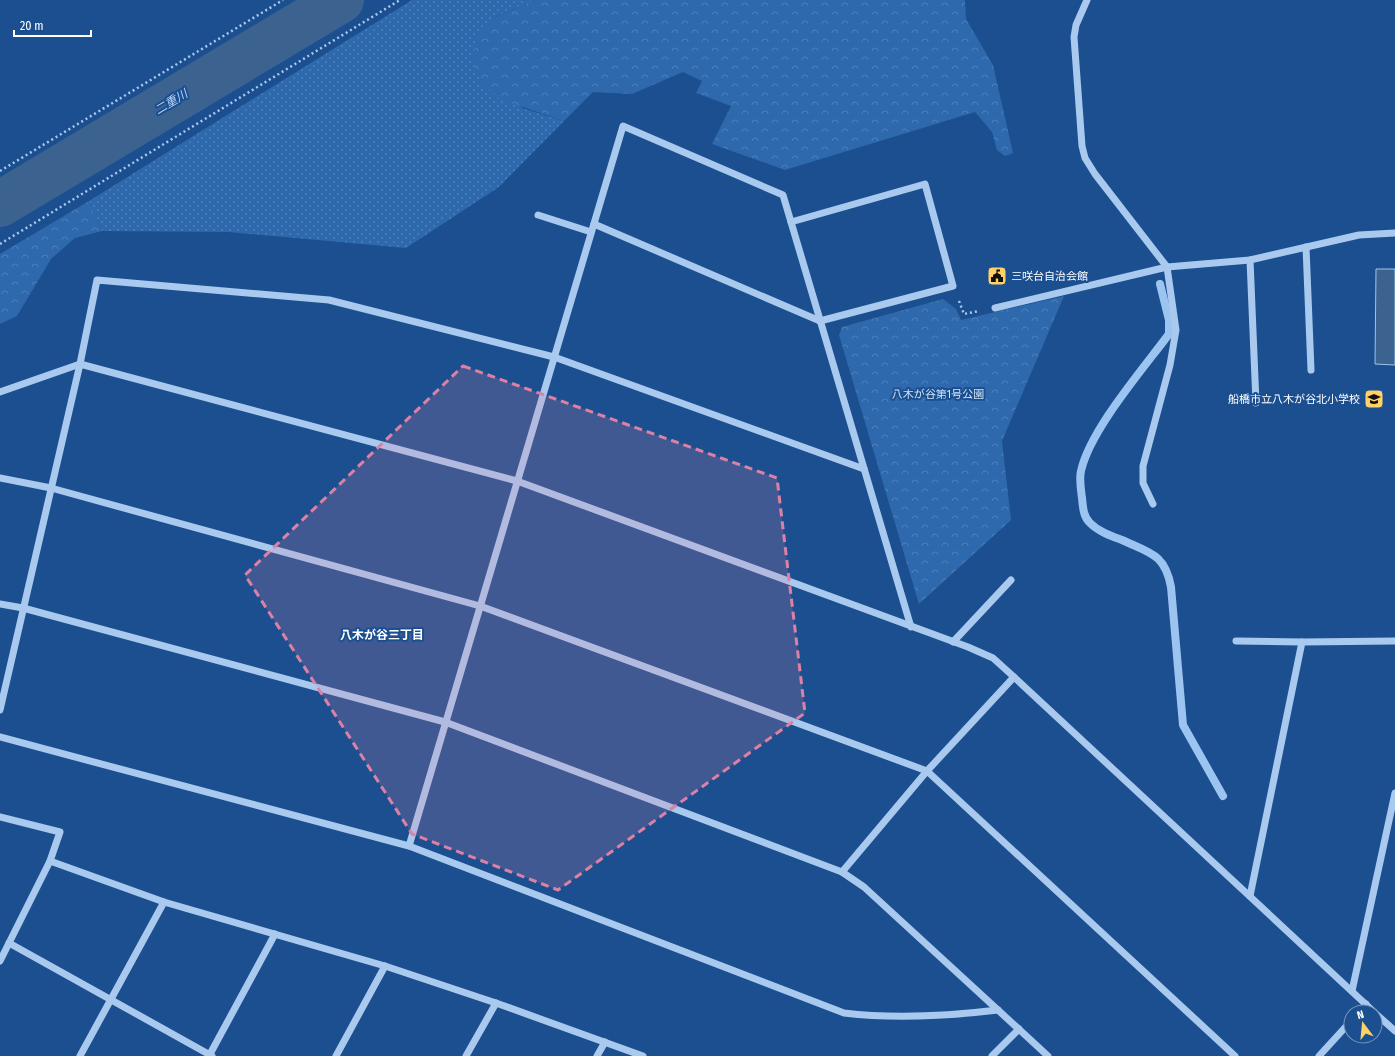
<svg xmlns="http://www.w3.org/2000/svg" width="1395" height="1056" font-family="'Fira Sans Condensed','Noto Sans JP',sans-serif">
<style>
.grass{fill:url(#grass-dots)}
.forest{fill:url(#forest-crowns)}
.water{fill:#3c6290;stroke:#9cc4f0}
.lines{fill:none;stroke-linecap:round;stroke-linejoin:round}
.stream{stroke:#9cc4f0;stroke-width:8}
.river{stroke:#3c6290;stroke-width:46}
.path{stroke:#a9c9ee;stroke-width:2.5;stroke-dasharray:2 3;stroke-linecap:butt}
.minor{stroke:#a9c9ee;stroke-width:7}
.marked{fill:#dd80a5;fill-opacity:0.2;stroke:#dd80a5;stroke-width:3;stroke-dasharray:8 5;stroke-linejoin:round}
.labels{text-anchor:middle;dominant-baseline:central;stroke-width:4;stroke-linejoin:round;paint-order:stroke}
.poi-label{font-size:11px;fill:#fff;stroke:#1b4f8f;text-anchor:start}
.park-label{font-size:11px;fill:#cfe3fa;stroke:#1b4f8f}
.water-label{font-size:12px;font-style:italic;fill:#b5d3f5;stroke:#1b4f8f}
.neighbourhood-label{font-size:12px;font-weight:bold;fill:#fff;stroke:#1b4f8f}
</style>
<defs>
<pattern id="grass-dots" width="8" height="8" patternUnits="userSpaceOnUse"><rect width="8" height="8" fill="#2e69ad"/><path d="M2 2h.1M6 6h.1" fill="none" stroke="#4d80b9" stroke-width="1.8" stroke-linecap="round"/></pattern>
<pattern id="forest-crowns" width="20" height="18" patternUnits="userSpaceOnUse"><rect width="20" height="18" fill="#2e69ad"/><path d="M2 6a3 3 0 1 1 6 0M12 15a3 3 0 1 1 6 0" fill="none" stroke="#4d80b9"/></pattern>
</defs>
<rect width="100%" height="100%" fill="#1b4f8f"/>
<!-- grass -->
<polygon class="grass" points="412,0 535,0 495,17 522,108 564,121 499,187 406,248 228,232 102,231 89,201"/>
<!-- forest -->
<g class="forest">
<polygon points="535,0 965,0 966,19 993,65 1013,153 1005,156 997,150 992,132 975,112 785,170 712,144 731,106 696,93 702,81 683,72 632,94 593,92 564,121 499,99 481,82 472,60 477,38 495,17"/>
<polygon points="89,201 102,231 75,238 51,259 17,316 0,324 0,254"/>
<polygon points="1064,296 1002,441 1011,520 919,604 839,335 842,327 943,299 956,309 961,320"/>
</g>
<!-- water -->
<polygon class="water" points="1376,269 1395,269 1395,365 1375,364"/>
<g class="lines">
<!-- stream -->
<path class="stream" d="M1160,284L1169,320V334C1143,369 1090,430 1081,471C1079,479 1081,490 1082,498C1083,507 1083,516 1090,523C1099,532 1111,536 1122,540C1150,553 1165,554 1171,587L1183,725L1223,796"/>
<!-- river -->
<polyline class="river" points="0,204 341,0"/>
<!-- path -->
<g class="path">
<polyline points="0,171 283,0"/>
<polyline points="0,244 400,0"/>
<polyline points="959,301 964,314 979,311"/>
</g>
<!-- minor -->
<g class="minor">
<polyline points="1087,0 1076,25 1074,37 1082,146 1085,158 1095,174 1167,267 1250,260 1359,235 1395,233"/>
<polyline points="538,215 591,232"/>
<polyline points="594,224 820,321 953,286 925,184 791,222"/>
<polyline points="1306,247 1311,370"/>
<polyline points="1250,260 1256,403"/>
<polyline points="995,308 1167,267 1176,330 1170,365 1143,466 1143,483 1153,504"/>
<polyline points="0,392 80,364 517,481 968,647 993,658 1014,677 1374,1012"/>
<polyline points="0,478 51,488 480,606 927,771 1235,1056"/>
<polyline points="0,604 23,608 445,722 842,872 864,887 1048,1056"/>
<polyline points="1236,641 1302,642"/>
<polyline points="953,642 1011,580"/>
<polyline points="0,710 80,364 97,280 329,300 554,357 864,469"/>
<path d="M0,737L409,846L844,1013C894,1019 948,1016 998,1010"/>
<polyline points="0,817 60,832 50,861 0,961"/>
<polyline points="409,846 623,126 783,195 911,627"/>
<polyline points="50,861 164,902 385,966 496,1003 643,1056"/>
<polyline points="842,872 927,771 1014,677"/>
<polyline points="1250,896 1302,642 1395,641"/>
<polyline points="9,943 212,1056"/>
<polyline points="1352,991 1395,793"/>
<polyline points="1359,1012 1366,1004"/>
<polyline points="1375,1013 1395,1031"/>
<polyline points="80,1056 164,902"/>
<polyline points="209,1056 275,934"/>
<polyline points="336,1056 385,966"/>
<polyline points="466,1056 496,1003"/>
<polyline points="597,1056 605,1042"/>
<polyline points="992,1056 1019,1029"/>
<polyline points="1319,1056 1351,1021"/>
</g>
</g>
<!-- marked area -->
<path class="marked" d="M463,366L777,478L805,713L558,890L412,834L245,575Z"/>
<!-- icons -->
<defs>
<symbol id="civic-square" viewBox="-11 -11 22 22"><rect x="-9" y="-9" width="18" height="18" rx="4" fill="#ffd166" stroke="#1b4f8f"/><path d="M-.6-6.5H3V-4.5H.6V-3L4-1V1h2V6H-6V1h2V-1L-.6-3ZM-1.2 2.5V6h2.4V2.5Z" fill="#111"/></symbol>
<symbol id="school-square" viewBox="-11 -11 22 22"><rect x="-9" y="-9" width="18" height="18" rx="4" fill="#ffd166" stroke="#1b4f8f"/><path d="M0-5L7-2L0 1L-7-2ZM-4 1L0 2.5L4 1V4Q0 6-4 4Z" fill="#111"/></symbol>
</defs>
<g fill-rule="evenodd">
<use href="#civic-square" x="986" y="265" width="22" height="22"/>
<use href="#school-square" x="1363" y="388" width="22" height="22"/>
</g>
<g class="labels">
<!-- poi labels -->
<g class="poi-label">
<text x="1011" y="276">三咲台自治会館</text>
<text x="1360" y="399" text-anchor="end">船橋市立八木が谷北小学校</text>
</g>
<!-- park labels -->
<g class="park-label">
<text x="938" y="394">八木が谷第1号公園</text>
</g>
<!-- water labels -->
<g class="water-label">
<text transform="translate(171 102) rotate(-31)">二重川</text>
</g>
<!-- neighbourhood labels -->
<g class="neighbourhood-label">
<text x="382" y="635">八木が谷三丁目</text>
</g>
</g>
<!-- north arrow -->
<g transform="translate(1363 1024) rotate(344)"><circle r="19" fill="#1b4f8f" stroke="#7695bc"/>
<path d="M0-3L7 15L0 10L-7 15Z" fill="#ffd166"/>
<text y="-6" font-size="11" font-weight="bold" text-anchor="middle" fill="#ffffff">N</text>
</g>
<!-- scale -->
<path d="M14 30v6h77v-6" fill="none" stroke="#ffffff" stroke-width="2"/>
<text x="20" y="30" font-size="12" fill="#ffffff" stroke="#1b4f8f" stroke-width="3" paint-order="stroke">20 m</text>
</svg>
